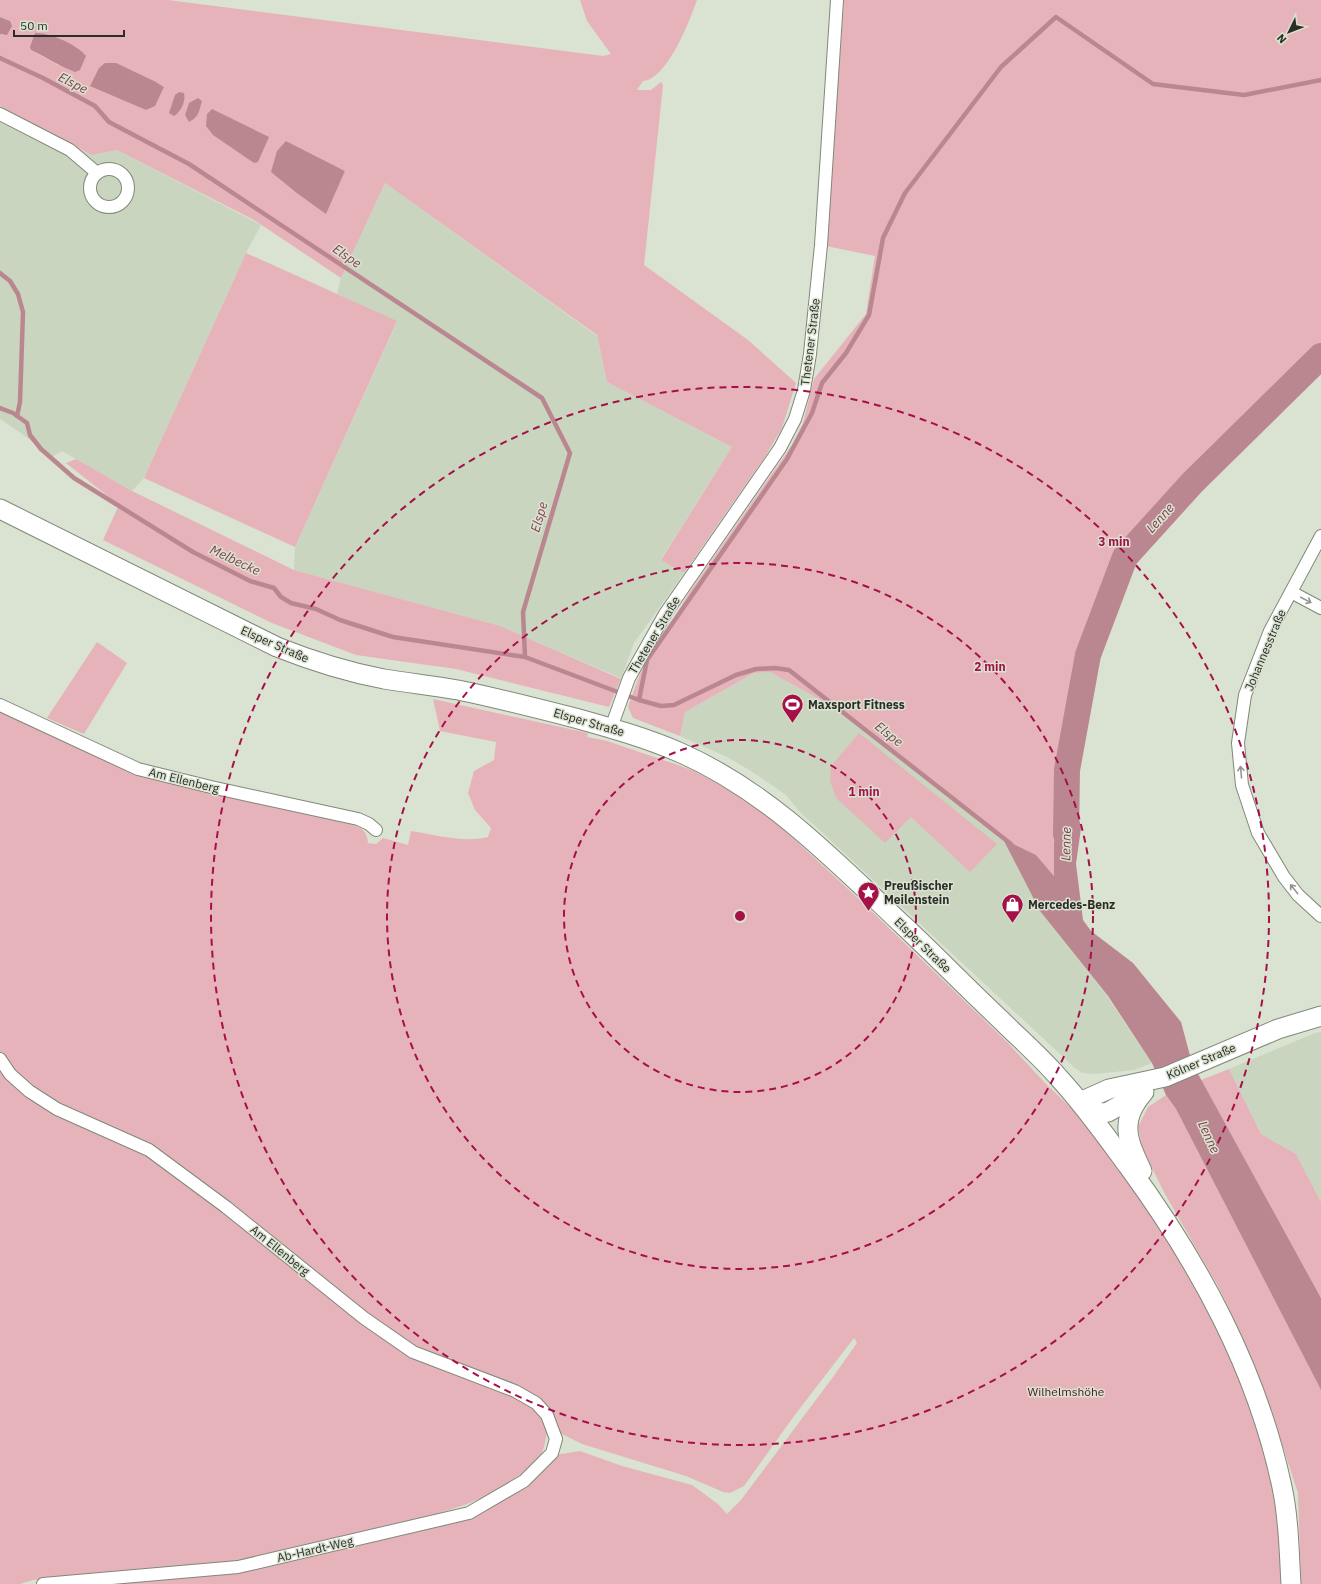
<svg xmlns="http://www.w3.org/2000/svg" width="1321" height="1584" font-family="'IBM Plex Sans',sans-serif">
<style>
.built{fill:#cad5bf}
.green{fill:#e6b3bb;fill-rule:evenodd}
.water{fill:#ba8790}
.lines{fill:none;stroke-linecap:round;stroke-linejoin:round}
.stream{stroke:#ba8790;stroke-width:4.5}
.river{stroke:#ba8790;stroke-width:26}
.street-casing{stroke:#808878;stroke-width:14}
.primary-casing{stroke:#808878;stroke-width:21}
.street{stroke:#fff;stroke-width:12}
.primary{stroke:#fff;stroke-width:19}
.oneway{stroke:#959694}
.ring{fill:none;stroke:#a61049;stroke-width:2;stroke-dasharray:7 5}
.labels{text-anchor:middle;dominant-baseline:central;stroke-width:3;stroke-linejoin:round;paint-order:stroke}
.street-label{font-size:12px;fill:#2b2e28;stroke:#dae2d1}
.poi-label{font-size:12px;font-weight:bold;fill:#2b2e28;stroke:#dae2d1;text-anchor:start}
.park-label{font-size:12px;fill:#521326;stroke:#dae2d1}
.water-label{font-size:13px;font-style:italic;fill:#813e4d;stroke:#dae2d1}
.centre{fill:#a61049;stroke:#dae2d1;stroke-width:2}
.ring-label{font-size:12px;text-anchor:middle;font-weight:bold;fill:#a61049;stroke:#dae2d1;stroke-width:3;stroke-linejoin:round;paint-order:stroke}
</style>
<rect width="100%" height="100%" fill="#dae2d1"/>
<!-- built -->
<g class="built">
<polygon points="0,106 92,155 117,150 261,225 246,253 144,478 132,491 62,451 52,457 25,436 0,419"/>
<polygon points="385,183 597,336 607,382 732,447 661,559 684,573 634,643 621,678 499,626 294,570 295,547 397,322 337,294 341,278"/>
<polygon points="770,672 837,709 918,769 1003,839 1040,911 1104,992 1152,1063 1134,1070 1095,1074 1082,1073 1075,1068 799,811 786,795 751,771 727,757 680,736 685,712 754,673"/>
<polygon points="1321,1032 1321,1202 1296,1154 1261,1134 1229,1069 1315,1033"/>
</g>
<!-- green -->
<g class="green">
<path d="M0,0H168L603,56L611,54L587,21L580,0H697C690,20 667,80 643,81L637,90H651L661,82L663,85L644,265L748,340L796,383L782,428L766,455L684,573L661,560L732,447L607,382L597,335L385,183L341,278L254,220L117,150L92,155L0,106V34L4,35L10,21L0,17ZM38,33L60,66L31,50ZM156,82L164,87L146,110L90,85ZM286,141L345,171L326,213L298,194Z"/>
<polygon points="844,0 1321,0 1321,365 1132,547 1103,620 1071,784 1054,842 1054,876 1036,855 1003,839 918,769 837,709 770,672 754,673 685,712 680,736 633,718 628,707 640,674 689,593 792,445 803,423 814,379 866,314 875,256 826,246"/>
<polygon points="246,253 397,321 295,547 144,478"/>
<polygon points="76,459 132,491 294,570 500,626 621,679 609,707 456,669 356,655 272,623 103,540 119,505 66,463"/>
<polygon points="97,642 127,663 84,734 47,718"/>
<path d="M433,699L588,733L587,737L607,741L678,765L694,771L744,798L780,826L863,903L1006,1041L1047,1085L1105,1140L1187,1257L1237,1371L1261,1438L1279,1515L1284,1584H66L164,1577L465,1516L555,1455L580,1451L622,1466L692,1485L718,1504L727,1514L741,1500L833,1377L857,1343L854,1338L794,1416L744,1486L730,1493L723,1492L686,1476L582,1444L560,1433L547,1432L544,1447L540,1458L521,1474L496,1492L467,1504L424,1518L291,1550L222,1564L33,1580L20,1584H0V710L136,775L354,825C364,829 367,833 368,843L376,844L383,838L408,845L411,831C437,835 462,843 488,837L491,828L475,810L468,793L474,771L494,760L496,742L440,731Z"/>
<polygon points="859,733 997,844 970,872 911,817 885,843 836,798 830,781 831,766"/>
<polygon points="1229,1069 1261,1134 1296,1154 1321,1202 1321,1298 1201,1080"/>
<polygon points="1166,1095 1176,1109 1321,1390 1321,1584 1301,1584 1298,1493 1283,1447 1238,1328 1220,1290 1165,1194 1143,1150 1138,1127 1148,1107"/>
</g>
<!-- water -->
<g class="water">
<polygon points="0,17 10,21 12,26 7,35 0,34"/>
<path d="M35,33C49,32 78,45 86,56L80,70L75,72C59,66 46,57 31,50L30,47Z"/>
<polygon points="105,63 116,63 156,82 164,87 155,106 146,110 90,86 99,68"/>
<path d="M179,92L184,93C186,101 181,112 174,116L169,113L175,95Z"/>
<path d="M198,98L202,101C199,111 199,117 189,122L185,115L189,103Z"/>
<polygon points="212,109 269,137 258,162 254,163 213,135 206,126 207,114"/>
<polygon points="286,141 345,171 326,214 298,194 271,172 277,151"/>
<polygon points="1071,784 1081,828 1076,864 1083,920 1091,931 1133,963 1181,1022 1192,1063 1321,1298 1321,1390 1176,1109 1166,1095 1152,1063 1108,996 1040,911 1003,839 1036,855 1054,876 1054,842"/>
</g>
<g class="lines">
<!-- stream -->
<g class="stream">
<polyline points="0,58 43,78 95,106 109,122 189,164 542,398 570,453 523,612 525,657 639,700 661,706 674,705 736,675 756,669 775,668 789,670 1011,844"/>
<polyline points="0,273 10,281 18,294 23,312 20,402 17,416"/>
<polyline points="0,408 13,413 27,423 30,435 41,449 74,478 193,552 250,581 274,588 281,597 291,603 316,609 340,620 393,637 525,657"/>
<polyline points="639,700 647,660 787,459 812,413 822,383 846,353 869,315 883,238 905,193 1001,67 1056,17 1153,84 1244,95 1321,80"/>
</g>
<!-- river -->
<polyline class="river" points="1066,834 1067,770 1088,655 1125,557 1192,483 1321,356"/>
<defs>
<g id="street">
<polyline points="0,114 70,150 97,173"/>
<circle cx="109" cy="188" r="19"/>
<polyline points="1321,536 1270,631 1245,695 1238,743 1242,785 1258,833 1284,877 1298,895 1321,916"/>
<polyline points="1291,592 1321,608"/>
<polyline points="0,705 138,769 211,787 358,819 369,824 376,830"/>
<polyline points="611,728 629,678 665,614 780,448 795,419 804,390 810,354 821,245 837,0"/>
<polyline points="0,1059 10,1074 29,1091 57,1109 149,1150 226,1207 364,1318 413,1352 515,1391 536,1403 547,1415 556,1439 552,1453 524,1481 469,1513 238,1567 43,1584"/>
</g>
<g id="primary">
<path d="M0,509L277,647C312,661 347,672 384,679C409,683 434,686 458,690C497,698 536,708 575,718C611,728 647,738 681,753C769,792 835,861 904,926C937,957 968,989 1001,1020C1020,1039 1041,1057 1059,1078C1084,1105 1106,1136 1128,1166C1199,1263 1257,1369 1282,1487C1289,1519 1289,1552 1291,1584"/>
<polyline points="1080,1102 1109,1089 1165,1077 1278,1029 1321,1016"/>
<path d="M1083,1104C1091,1110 1098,1115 1108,1112L1142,1093"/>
<path d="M1142,1171C1128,1141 1118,1121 1144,1092"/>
</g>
</defs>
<!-- street casing -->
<use href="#street" class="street-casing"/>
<!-- primary casing -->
<use href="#primary" class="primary-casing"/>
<!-- street -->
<use href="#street" class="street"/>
<!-- primary -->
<use href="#primary" class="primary"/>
</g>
<!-- one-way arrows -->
<defs><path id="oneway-shaft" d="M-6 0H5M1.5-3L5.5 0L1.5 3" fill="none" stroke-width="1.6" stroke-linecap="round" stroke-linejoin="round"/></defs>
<g class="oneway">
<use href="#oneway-shaft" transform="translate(1306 600) rotate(28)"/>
<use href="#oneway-shaft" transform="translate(1241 772) rotate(-95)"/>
<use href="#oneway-shaft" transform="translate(1294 889) rotate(-129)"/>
</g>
<!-- distance rings -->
<g class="ring">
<circle cx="740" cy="916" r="176"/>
<circle cx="740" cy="916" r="353"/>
<circle cx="740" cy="916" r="529"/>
</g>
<!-- icons -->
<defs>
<symbol id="stadium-pin" viewBox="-11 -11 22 30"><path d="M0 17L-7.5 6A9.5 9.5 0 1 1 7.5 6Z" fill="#a61049" stroke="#dae2d1"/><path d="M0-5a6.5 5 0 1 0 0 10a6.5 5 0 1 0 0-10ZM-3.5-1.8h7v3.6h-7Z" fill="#fff"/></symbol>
<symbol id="sight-pin" viewBox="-11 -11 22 30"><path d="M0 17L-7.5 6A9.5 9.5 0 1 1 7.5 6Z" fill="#a61049" stroke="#dae2d1"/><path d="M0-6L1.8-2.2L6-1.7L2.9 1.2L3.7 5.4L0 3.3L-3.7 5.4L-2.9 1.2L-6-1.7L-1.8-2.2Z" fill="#fff"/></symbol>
<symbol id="shop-pin" viewBox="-11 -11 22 30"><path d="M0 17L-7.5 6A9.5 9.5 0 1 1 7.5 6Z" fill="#a61049" stroke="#dae2d1"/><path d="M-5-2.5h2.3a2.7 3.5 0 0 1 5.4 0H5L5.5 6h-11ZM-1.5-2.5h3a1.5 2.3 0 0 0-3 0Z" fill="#fff"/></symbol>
</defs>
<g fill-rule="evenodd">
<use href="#stadium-pin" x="780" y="692" width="25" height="34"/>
<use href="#sight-pin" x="856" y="880" width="25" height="34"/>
<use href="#shop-pin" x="1000" y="892" width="25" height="34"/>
</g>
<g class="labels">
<!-- street labels -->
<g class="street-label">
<text transform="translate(810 342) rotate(-83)">Thetener Straße</text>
<text transform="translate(654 635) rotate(-59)">Thetener Straße</text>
<text transform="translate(275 644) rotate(24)">Elsper Straße</text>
<text transform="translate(1265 650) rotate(-67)">Johannesstraße</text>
<text transform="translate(589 722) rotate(16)">Elsper Straße</text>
<text transform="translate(184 780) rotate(14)">Am Ellenberg</text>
<text transform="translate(923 945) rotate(44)">Elsper Straße</text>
<text transform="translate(1201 1061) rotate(-23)">Kölner Straße</text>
<text transform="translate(280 1250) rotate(39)">Am Ellenberg</text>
<text transform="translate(315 1549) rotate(-13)">Ab-Hardt-Weg</text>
</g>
<!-- poi labels -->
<g class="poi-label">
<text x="808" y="704">Maxsport Fitness</text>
<text x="884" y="885">Preußischer<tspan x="884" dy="14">Meilenstein</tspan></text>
<text x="1028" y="904">Mercedes-Benz</text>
</g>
<!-- park labels -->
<g class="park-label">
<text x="1066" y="1391">Wilhelmshöhe</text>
</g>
<!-- water labels -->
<g class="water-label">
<text transform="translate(73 83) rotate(27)">Elspe</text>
<text transform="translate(347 256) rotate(34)">Elspe</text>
<text transform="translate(539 517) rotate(-74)">Elspe</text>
<text transform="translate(1160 518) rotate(-48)">Lenne</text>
<text transform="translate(235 560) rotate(25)">Melbecke</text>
<text transform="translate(889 734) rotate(38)">Elspe</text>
<text transform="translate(1066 844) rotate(-89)">Lenne</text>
<text transform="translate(1209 1137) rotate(65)">Lenne</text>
</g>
</g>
<circle cx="740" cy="916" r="6" class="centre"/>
<g class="ring-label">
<text x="1114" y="546">3 min</text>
<text x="990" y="671">2 min</text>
<text x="864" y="796">1 min</text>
</g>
<!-- north arrow -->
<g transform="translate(1289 32) rotate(227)" stroke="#dae2d1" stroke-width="3" paint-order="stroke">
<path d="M0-3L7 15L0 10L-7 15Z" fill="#2b2e28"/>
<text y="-6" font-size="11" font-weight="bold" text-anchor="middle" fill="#2b2e28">N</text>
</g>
<!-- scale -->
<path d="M14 30v6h110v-6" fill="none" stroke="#2b2e28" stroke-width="2"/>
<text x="20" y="30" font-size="12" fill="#2b2e28" stroke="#dae2d1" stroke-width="3" paint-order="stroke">50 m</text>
</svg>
